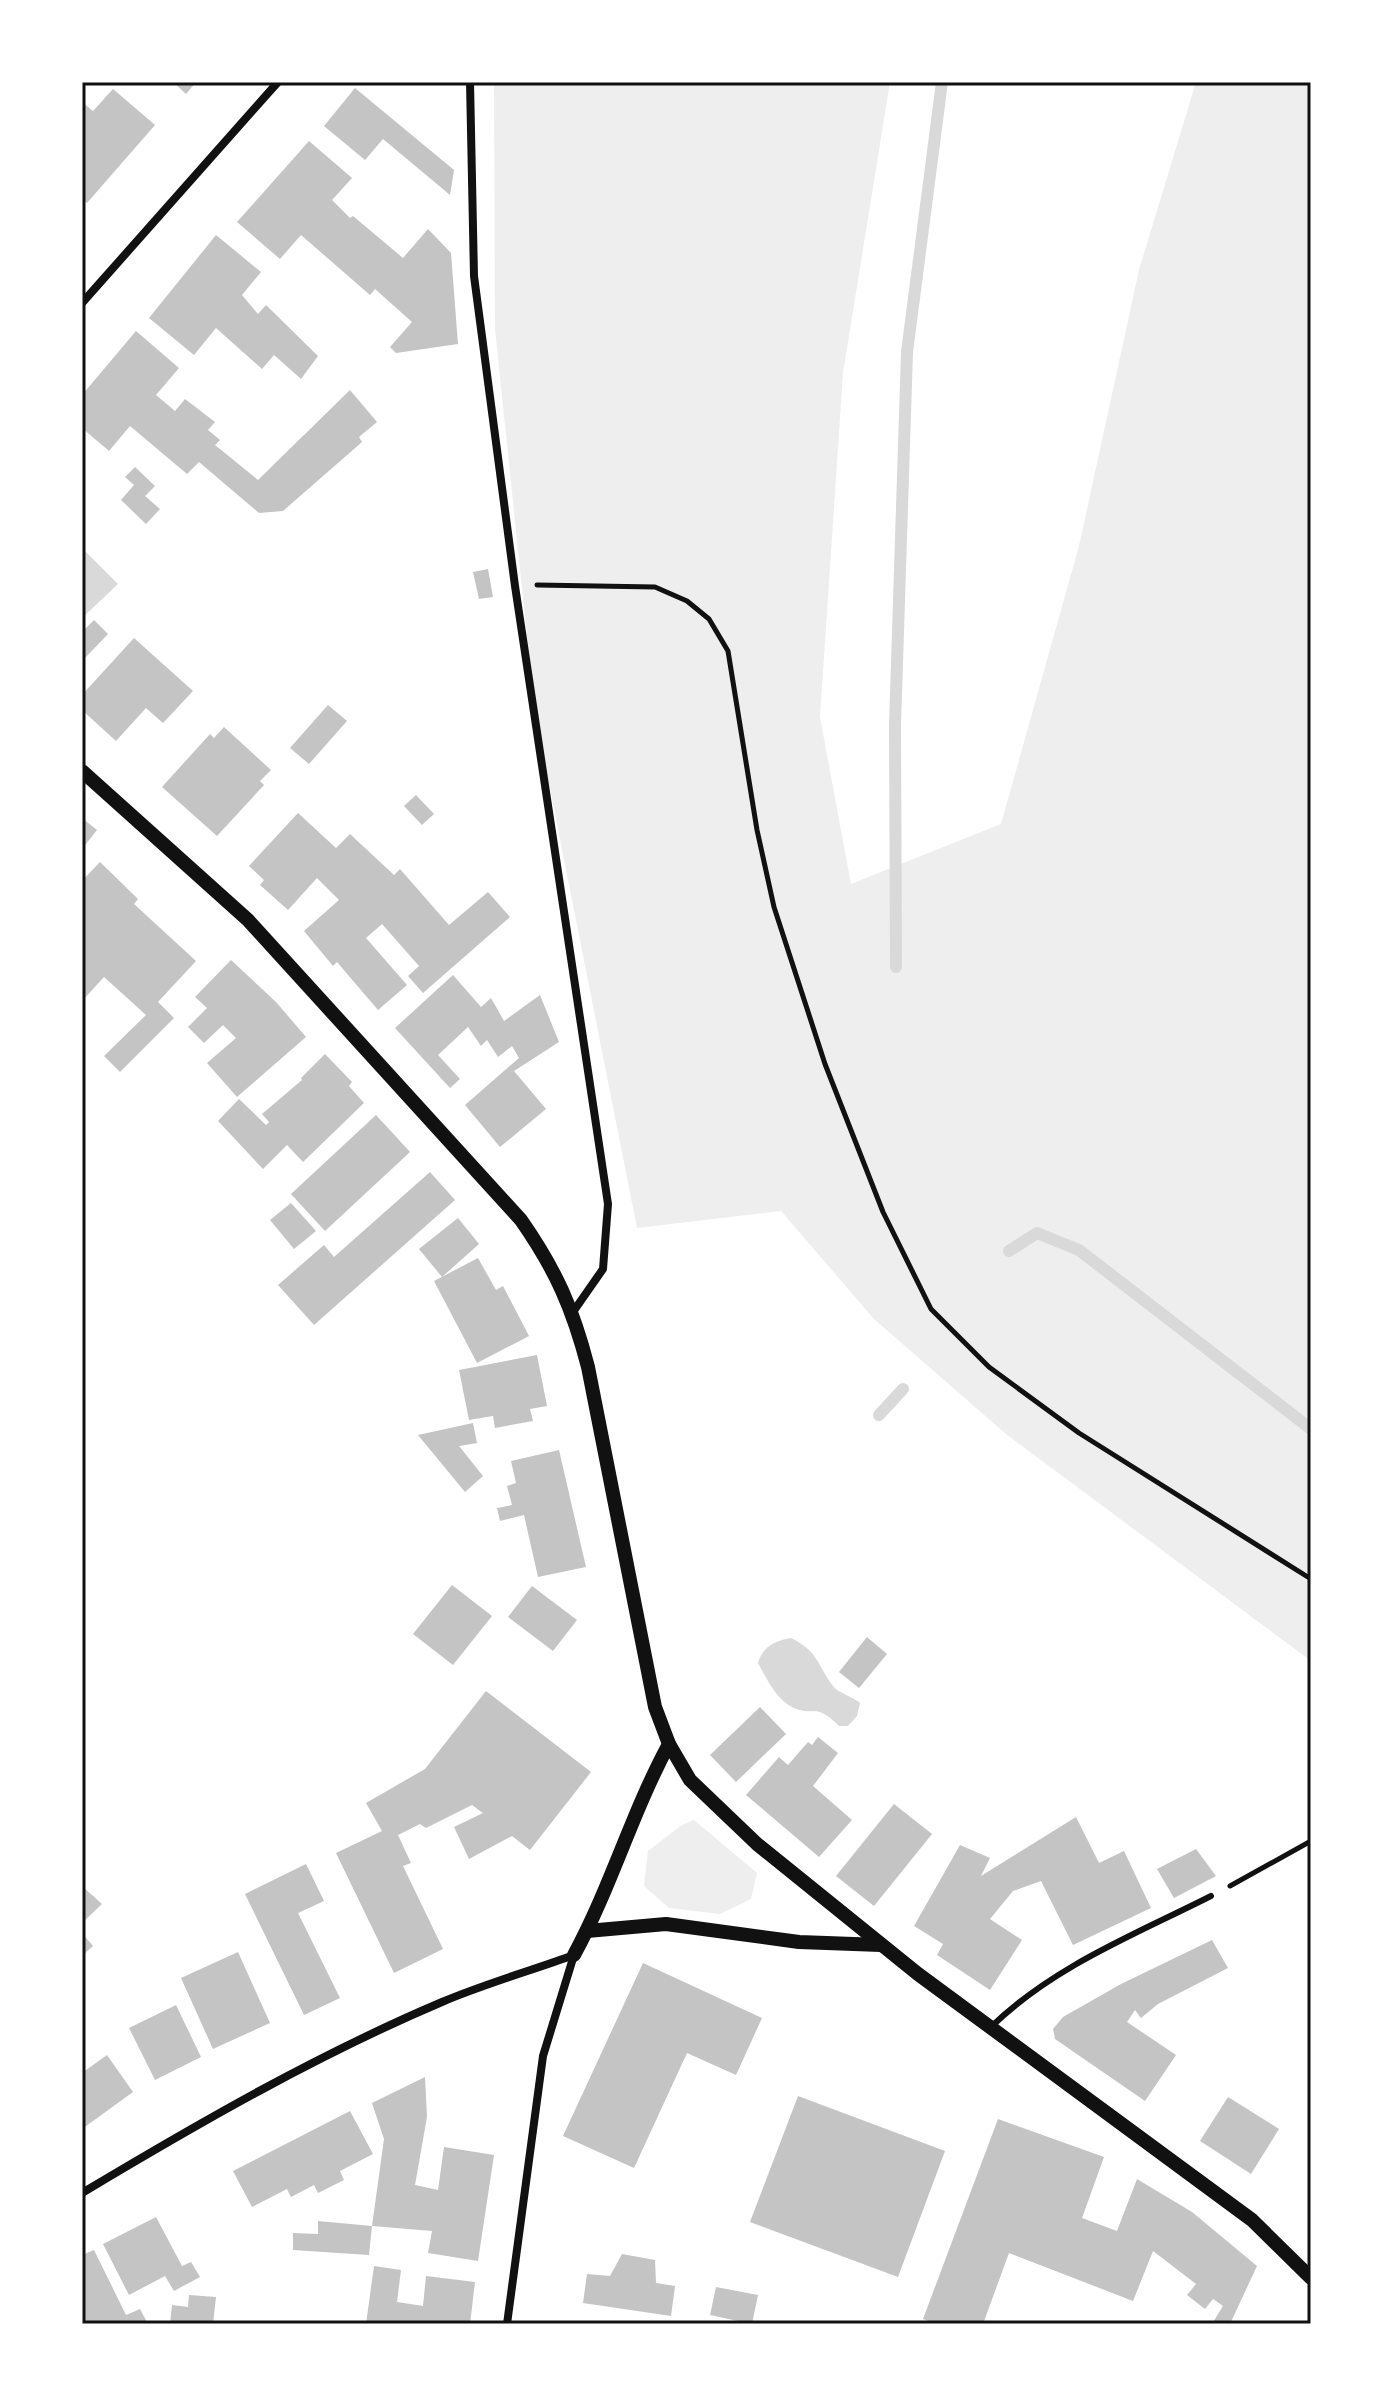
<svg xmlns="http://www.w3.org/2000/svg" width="1393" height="2406" font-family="Merriweather,serif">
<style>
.green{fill:#eee}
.water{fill:#d9d9d9}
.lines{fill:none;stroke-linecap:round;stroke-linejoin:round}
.stream{stroke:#d9d9d9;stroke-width:12}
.building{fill:#c4c4c4}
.path{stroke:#111;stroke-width:5}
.service{stroke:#111;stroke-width:6}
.minor{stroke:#111;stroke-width:8}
.tertiary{stroke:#111;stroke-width:14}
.neatline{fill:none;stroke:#111;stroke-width:3}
</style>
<rect width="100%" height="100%" fill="#fff"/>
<!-- green -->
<g class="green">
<polygon points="494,82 890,82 843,373 820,717 851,884 1001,824 1079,546 1139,270 1196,82 1311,82 1311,1661 1006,1434 874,1319 781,1211 637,1228 535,713 495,329"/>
<polygon points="694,1820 757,1873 751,1899 720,1914 669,1908 644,1886 648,1851 682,1825"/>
</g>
<!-- water -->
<g class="water">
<polygon points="82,548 118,584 82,618"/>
<path d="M791,1638C819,1652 816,1663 833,1686C838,1693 852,1696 860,1703L857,1716L848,1726H839C815,1702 815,1717 794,1708C776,1700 767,1679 758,1663C763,1646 775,1641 791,1638Z"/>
</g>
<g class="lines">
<!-- stream -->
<g class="stream">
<polyline points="896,967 895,725 907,352 942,82"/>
<polyline points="1009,1251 1037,1233 1079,1250 1311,1429"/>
<polyline points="879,1415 903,1389"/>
</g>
</g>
<!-- building -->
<g class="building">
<polygon points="173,82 196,82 186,94"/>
<polygon points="355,88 454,170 450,195 383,139 365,160 324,126"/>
<polygon points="113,89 155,125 87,203 82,198 82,102 93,111"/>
<polygon points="309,141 352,178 332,200 350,218 353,216 403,258 428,229 451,253 458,344 396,353 390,347 412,322 375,289 370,295 301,235 280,259 237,222"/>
<polygon points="216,235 261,272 242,295 258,314 266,305 318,356 301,379 274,355 262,369 216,328 194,355 149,318"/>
<polygon points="136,331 179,368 156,395 175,411 185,399 215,422 208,430 220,440 215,445 258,480 350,390 377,422 359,437 362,442 283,511 259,513 199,462 187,474 130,426 109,451 82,428 82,395"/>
<polygon points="135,467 155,486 145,496 160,509 146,524 121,500 134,485 125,477"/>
<polygon points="488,569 493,597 479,599 473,572"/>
<polygon points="94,620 108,634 82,661 82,632"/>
<polygon points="134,638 193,691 163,723 146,708 116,741 82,710 82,695"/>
<polygon points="328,705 347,721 309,764 290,748"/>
<polygon points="224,727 271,770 260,781 264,785 217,836 162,787 210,734 214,738"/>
<polygon points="416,795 434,814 422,825 404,806"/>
<polygon points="298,813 336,848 350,834 394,875 400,869 449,925 488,892 510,917 423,993 408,976 419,966 382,924 366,938 407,985 378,1010 337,962 333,966 304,931 339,900 317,878 288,910 260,885 264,880 249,866"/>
<polygon points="82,818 97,830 82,849"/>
<polygon points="100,862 138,899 134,904 196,961 158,1002 174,1018 120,1072 104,1056 146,1015 104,977 82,1001 82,881"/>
<polygon points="231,960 276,1002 306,1037 237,1097 207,1063 236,1038 223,1025 204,1043 188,1027 207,1008 195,997"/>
<polygon points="453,975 481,1007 491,998 504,1021 540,995 559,1042 514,1071 546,1109 500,1147 465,1105 519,1058 512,1046 498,1057 487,1040 481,1046 468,1027 438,1055 460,1079 450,1088 395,1028"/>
<polygon points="325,1054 352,1082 349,1086 364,1103 303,1162 287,1145 263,1169 218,1121 239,1099 266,1125 269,1122 262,1114 302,1080 301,1078"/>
<polygon points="376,1115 410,1152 325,1231 291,1194"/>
<polygon points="430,1172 455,1200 314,1325 278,1285 324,1245 334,1257"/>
<polygon points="291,1203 316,1231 294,1249 270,1220"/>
<polygon points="458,1218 479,1244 442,1277 419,1249"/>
<polygon points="478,1258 496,1290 503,1286 529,1336 477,1363 434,1281"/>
<polygon points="537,1355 547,1406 530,1409 533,1421 495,1428 493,1416 469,1420 459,1370"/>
<polygon points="473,1423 477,1443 459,1446 483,1476 465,1492 418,1435"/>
<polygon points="559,1450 586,1567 538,1577 524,1515 500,1521 497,1508 512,1505 507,1486 516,1483 511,1461"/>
<polygon points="452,1585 492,1616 453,1665 413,1634"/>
<polygon points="532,1586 577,1620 553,1651 508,1617"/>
<polygon points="867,1637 887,1654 859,1688 839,1672"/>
<polygon points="486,1691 591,1772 530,1850 512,1836 469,1859 454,1827 483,1813 472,1805 426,1828 420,1824 398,1835 411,1863 403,1866 443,1949 394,1973 336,1853 382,1831 366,1803 425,1769"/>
<polygon points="760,1707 786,1734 736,1782 710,1755"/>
<polygon points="818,1737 838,1753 813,1786 852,1820 819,1857 746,1795 779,1757 788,1765 808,1742 812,1745"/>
<polygon points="894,1804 932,1834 874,1906 836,1876"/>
<polygon points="1076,1817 1099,1863 1124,1851 1151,1908 1073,1945 1041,1881 1013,1891 990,1919 1022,1940 990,1990 937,1955 943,1944 914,1926 960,1845 990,1858 981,1876"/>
<polygon points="1196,1849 1216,1876 1174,1898 1157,1869"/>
<polygon points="306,1864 324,1901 298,1913 340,1998 304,2015 245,1894"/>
<polygon points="82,1886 102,1904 82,1923"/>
<polygon points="82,1933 93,1946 82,1956"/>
<polygon points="1212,1940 1228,1968 1158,2004 1141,2018 1135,2010 1127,2022 1176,2055 1145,2101 1055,2039 1053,2029 1063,2017 1121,1984"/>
<polygon points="238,1952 270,2023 213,2049 181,1978"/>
<polygon points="643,1963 762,2018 736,2075 687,2053 634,2168 563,2136"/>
<polygon points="176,2005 201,2057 155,2080 129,2028"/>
<polygon points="107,2055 133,2092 82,2129 82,2073"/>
<polygon points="425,2077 427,2117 415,2185 438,2190 444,2147 494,2155 478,2261 428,2253 432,2231 372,2226 369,2255 293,2250 293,2233 318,2234 318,2221 372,2226 384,2139 372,2103"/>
<polygon points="798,2096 945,2151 898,2277 750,2222"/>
<polygon points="1228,2097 1279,2129 1251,2174 1200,2141"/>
<polygon points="350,2111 373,2154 340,2171 344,2180 318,2193 314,2185 291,2197 287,2189 252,2207 233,2171"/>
<polygon points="998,2119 1104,2157 1082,2218 1117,2231 1137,2179 1192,2212 1257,2266 1230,2324 1212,2324 1223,2306 1213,2299 1205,2309 1187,2295 1196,2284 1153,2251 1133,2301 1009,2253 983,2324 937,2324 923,2319"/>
<polygon points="156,2217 182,2266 191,2262 200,2277 174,2291 165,2276 129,2295 103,2244"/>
<polygon points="94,2250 126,2315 140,2309 148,2324 82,2324 82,2255"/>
<polygon points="622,2254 655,2260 656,2283 675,2286 671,2316 583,2303 587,2274 610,2276"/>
<polygon points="374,2266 401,2270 397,2302 423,2306 426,2276 475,2282 470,2324 366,2324"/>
<polygon points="716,2287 758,2295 752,2324 710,2315"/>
<polygon points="189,2295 216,2297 213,2324 170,2324 172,2305 188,2307"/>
</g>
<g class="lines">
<!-- path -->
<g class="path">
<polyline points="537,585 655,587 687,601 709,619 728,651 757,830 774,907 825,1064 883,1212 931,1309 989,1367 1079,1433 1311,1579"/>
<polyline points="1230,1886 1311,1841"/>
</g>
<!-- service -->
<path class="service" d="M992,2026C1054,1966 1136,1934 1211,1896"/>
<!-- minor -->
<g class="minor">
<polyline points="470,82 474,276 515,586 608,1204 603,1269 573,1312"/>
<polyline points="82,303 278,82"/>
<path d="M82,2193C199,2123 317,2055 442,2002C484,1984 530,1971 574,1955"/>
<polyline points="507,2324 543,2056 574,1955"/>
</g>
<!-- tertiary -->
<g class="tertiary">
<path d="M82,771L248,920L521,1220C556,1270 573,1309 588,1367L655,1707L669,1744L690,1780L757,1844L918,1974L1252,2220L1311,2278"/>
<polyline points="587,1931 666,1924 799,1942 881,1945"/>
<path d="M574,1955C611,1887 632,1812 669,1744"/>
</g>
</g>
<!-- border -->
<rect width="1393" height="2406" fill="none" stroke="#ffffff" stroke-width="168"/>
<rect x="84" y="84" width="1225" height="2238" class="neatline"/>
</svg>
